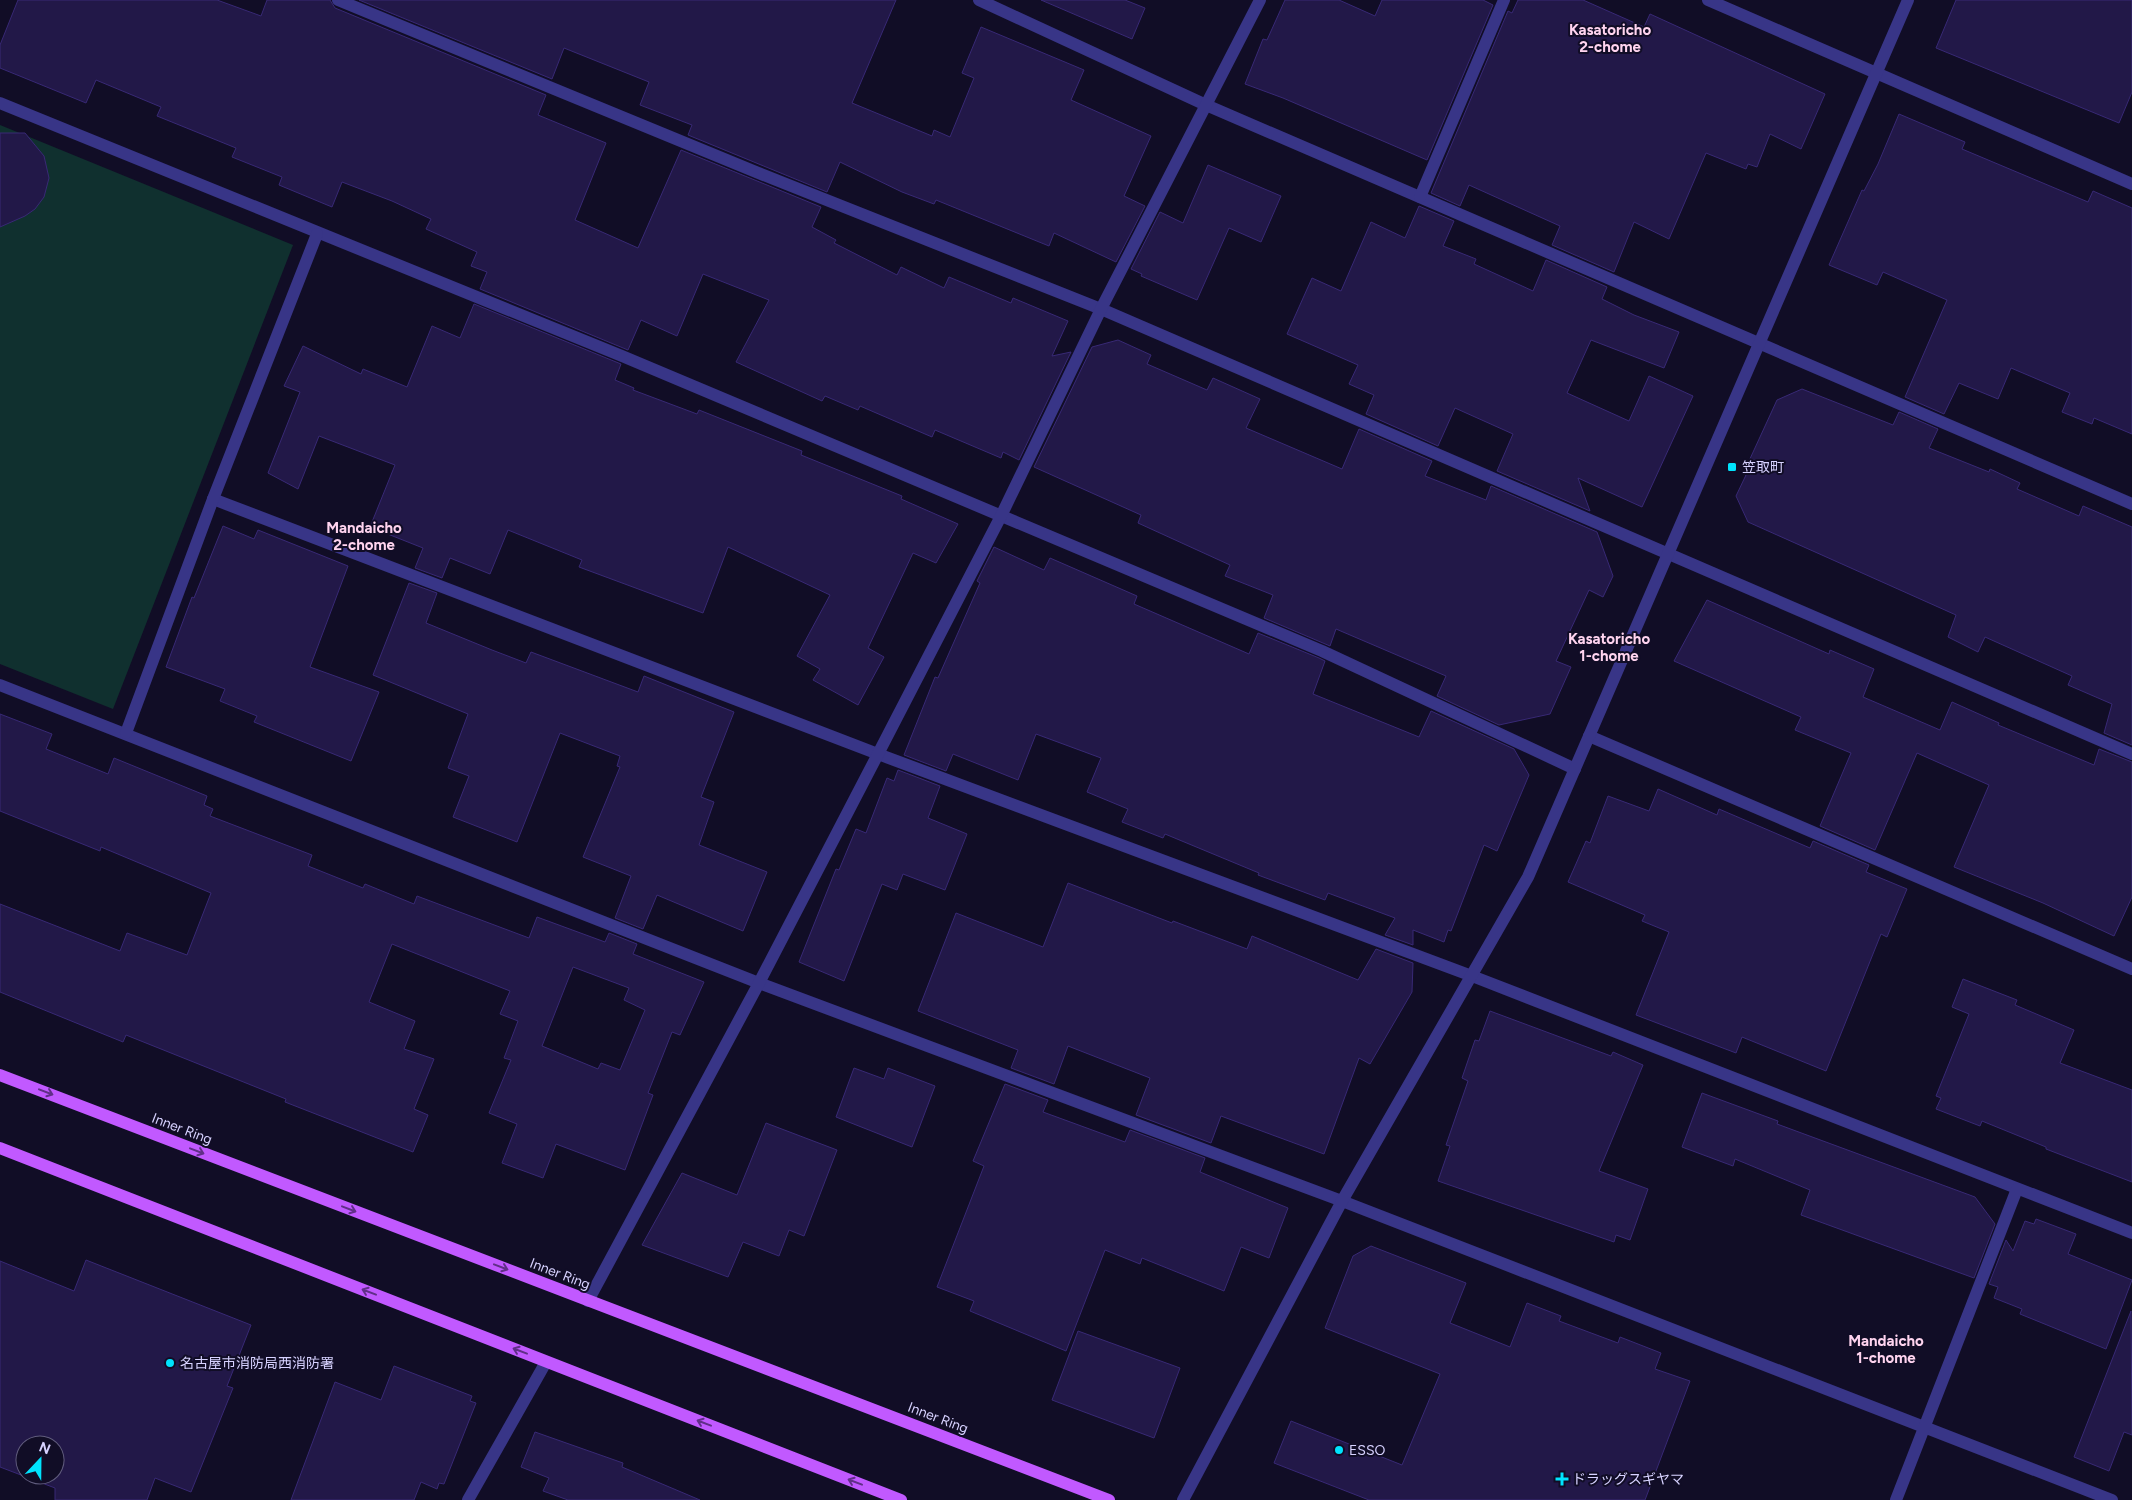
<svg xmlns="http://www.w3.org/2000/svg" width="2132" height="1500" font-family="Figtree,'Noto Sans JP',sans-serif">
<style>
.green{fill:#10302f}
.building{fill:#221848;stroke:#382975;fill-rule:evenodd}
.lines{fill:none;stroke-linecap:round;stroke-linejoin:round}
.minor{stroke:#383587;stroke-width:12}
.major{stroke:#c159ff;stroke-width:12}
.oneway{stroke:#602f88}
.poi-dot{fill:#00e3fd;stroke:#110d26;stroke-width:2}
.labels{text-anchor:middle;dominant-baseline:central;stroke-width:4;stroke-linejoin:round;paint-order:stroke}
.poi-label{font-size:14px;fill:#d7d2ff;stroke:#110d26;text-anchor:start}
.street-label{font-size:14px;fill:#d7d2ff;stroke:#110d26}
.neighbourhood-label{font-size:15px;font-weight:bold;fill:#ffd4ef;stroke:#110d26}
</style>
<rect width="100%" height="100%" fill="#110d26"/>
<!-- green -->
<polygon class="green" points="0,125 293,245 113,709 0,664"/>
<!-- building -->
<g class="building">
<polygon points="18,0 217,0 261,16 267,0 330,0 335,8 546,95 538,115 606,143 575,220 638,248 681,150 821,207 812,227 836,240 834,243 897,275 901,267 944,288 949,277 1011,303 1013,298 1068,321 1052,356 1071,352 1019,460 1003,452 1001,458 935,430 932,437 860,406 858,410 825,396 822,401 736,362 769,300 703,274 677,336 641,320 628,350 480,289 487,272 471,266 477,252 426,229 431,219 392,201 342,182 332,207 279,185 282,177 232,157 236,148 157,116 161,107 96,80 86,103 0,68 0,45"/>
<polygon points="359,0 896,0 852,103 932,136 934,130 950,137 974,78 962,73 981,27 1084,70 1071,100 1151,136 1124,196 1145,206 1116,262 1054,233 1049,246 936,200 934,204 902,192 840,162 827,192 688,135 692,125 640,105 649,82 564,48 552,79"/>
<polygon points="1041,0 1125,0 1145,8 1132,39"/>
<polygon points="1285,0 1339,0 1375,16 1382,0 1483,0 1493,5 1427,160 1283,98 1245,84 1263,39 1267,40"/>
<polygon points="1518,0 1583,0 1644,27 1650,14 1825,94 1801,149 1770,134 1757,167 1748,164 1746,169 1706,153 1669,239 1634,222 1614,272 1552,245 1560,226 1469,185 1460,206 1431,193 1508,11 1512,13"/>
<polygon points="1956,0 2132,0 2132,92 2119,123 1936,48"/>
<polygon points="1899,114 1965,142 1962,149 2088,202 2093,191 2132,208 2132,434 2094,418 2092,424 2062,412 2070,393 2011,368 1998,399 1959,383 1944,414 1905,397 1947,300 1883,272 1877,285 1829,265 1862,190 1864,191 1878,164"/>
<polygon points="0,133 25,133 44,156 49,178 44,197 35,209 25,216 0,227"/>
<polygon points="1208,165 1281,196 1261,242 1229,228 1197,300 1141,276 1142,274 1131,269 1160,212 1183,223"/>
<polygon points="1419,206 1454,221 1443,246 1476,259 1474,264 1533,291 1546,260 1607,287 1602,299 1634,315 1679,332 1664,368 1591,340 1567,393 1629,421 1649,376 1693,396 1642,507 1578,478 1590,511 1497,471 1513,434 1455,408 1438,446 1366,414 1374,395 1349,384 1358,365 1287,334 1312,278 1341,291 1371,222 1405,238"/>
<polygon points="474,304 621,364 615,380 634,388 633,390 697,414 699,410 802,451 801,455 902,496 901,499 958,524 936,563 913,553 868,648 884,657 858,705 813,680 820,669 797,656 830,595 728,547 703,613 579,567 582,560 508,530 490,574 450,558 442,578 415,568 423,548 370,527 395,465 319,436 298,489 268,473 300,392 284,386 303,346 361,374 363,369 407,387 432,326 460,338"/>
<polygon points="1118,340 1151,355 1147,364 1207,390 1213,378 1260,399 1246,428 1342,469 1359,429 1432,461 1425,476 1486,500 1491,486 1597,532 1613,576 1603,597 1589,590 1556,661 1571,667 1550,714 1499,725 1437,696 1446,676 1336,629 1330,646 1264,618 1273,595 1225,576 1230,565 1138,523 1141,515 1034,467 1092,347"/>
<polygon points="1802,389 1893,425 1899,412 1938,429 1929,448 1989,472 1990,469 2020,483 2017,489 2079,516 2083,506 2132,527 2132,745 2104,733 2112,704 2068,685 2072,676 1985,637 1978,652 1948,637 1956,615 1748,522 1736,496 1746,475 1743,474 1777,400"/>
<polygon points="223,526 254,539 258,530 348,566 310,667 379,692 351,761 254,722 257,716 220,701 225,689 166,667 192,597 194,598"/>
<polygon points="994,547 1044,570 1050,558 1137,596 1134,604 1249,654 1258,633 1319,658 1325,661 1313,694 1419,737 1431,711 1514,749 1529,775 1497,851 1484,845 1451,931 1448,930 1444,942 1413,930 1413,945 1385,935 1395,918 1328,893 1325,900 1258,875 1259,873 1165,834 1163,838 1122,822 1128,809 1087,792 1101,758 1036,734 1018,780 953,754 946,771 904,755 935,677 938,678 980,583 977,581"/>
<polygon points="409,583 437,593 426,623 492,650 526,663 531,652 638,692 644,676 734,712 701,797 714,802 699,845 767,872 743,931 657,895 643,929 615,918 631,876 583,857 620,767 617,766 620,756 560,733 517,842 453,817 469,776 448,768 468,714 373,675"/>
<polygon points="1707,600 1829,654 1830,650 1874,669 1863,697 1940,730 1952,702 1999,723 1998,725 2094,765 2099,749 2132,762 2132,897 2114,936 2043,903 1954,867 1989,785 1917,753 1875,850 1820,826 1851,753 1795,730 1801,717 1674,661"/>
<path d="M0,714L52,734L46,749L108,774L114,758L207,796L204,805L213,809L210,816L312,855L308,866L363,888L365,884L414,904L417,896L529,938L537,917L605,942L609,933L637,944L633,954L704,982L680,1035L672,1032L648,1093L653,1095L625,1170L556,1144L543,1178L502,1163L517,1124L489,1113L511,1060L504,1058L518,1021L500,1014L510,991L392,944L369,1002L415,1021L404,1049L434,1059L414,1109L428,1115L413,1152L285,1102L286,1099L126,1035L123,1042L0,992V904L120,951L127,933L187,955L211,893L101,847L100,851L0,811ZM573,967L629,988L624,1000L645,1010L620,1070L601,1063L598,1069L542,1046Z"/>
<polygon points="898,770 940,786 928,818 967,834 945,890 903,874 897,890 882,884 844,981 799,962 836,869 839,870 856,829 866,833 887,778 894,781"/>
<polygon points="1658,789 1717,815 1719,809 1810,848 1813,841 1869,865 1866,872 1907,889 1887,937 1881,934 1826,1071 1742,1037 1736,1053 1636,1015 1669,932 1642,921 1645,915 1568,882 1586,841 1590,843 1608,796 1649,811"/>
<polygon points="1068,883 1172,923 1173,921 1247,949 1252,936 1358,980 1376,949 1413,963 1412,992 1370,1064 1359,1058 1324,1154 1221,1116 1211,1143 1136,1115 1150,1078 1068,1046 1054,1084 1011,1068 1018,1050 918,1011 956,913 1043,947"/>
<polygon points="1963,979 2017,1000 2015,1005 2074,1030 2060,1063 2132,1090 2132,1182 2046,1149 2046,1147 1982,1121 1980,1126 1936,1109 1941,1098 1936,1096 1969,1014 1952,1007"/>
<polygon points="1490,1011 1611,1056 1613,1052 1643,1065 1599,1171 1648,1189 1630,1240 1616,1235 1614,1242 1438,1181 1450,1146 1446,1145 1468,1081 1462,1078 1475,1040 1479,1041"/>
<polygon points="854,1068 884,1079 888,1068 935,1086 912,1147 836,1117"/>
<polygon points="1005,1084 1048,1100 1043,1112 1125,1142 1130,1130 1205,1158 1200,1172 1288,1208 1269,1258 1241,1247 1224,1291 1142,1258 1140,1264 1105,1250 1066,1351 970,1311 974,1301 937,1287 984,1166 973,1161"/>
<polygon points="1702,1093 1778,1121 1777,1124 1975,1197 1995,1224 1974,1278 1801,1215 1810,1190 1735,1159 1733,1166 1682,1147"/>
<polygon points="766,1123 837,1150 804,1236 789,1230 779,1256 743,1242 728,1277 642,1245 682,1173 737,1195"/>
<polygon points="2036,1219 2076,1234 2068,1254 2132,1280 2106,1349 2020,1314 2022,1309 1994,1298 1998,1287 1989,1284 2006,1240 2013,1251 2025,1221 2034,1224"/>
<polygon points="1371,1246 1466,1283 1450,1323 1510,1347 1527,1303 1561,1316 1559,1321 1618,1343 1620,1337 1661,1353 1655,1369 1690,1381 1645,1500 1369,1500 1274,1463 1291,1421 1402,1465 1440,1374 1325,1328 1353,1256"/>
<path d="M86,1260L251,1325L227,1386L233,1388L191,1492L155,1478L147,1500H55V1488L0,1467V1261L74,1291ZM25,1445H55V1475H25Z"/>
<polygon points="2131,1311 2132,1435 2124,1432 2109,1471 2074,1457"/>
<polygon points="1078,1331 1180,1368 1154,1438 1052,1400"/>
<polygon points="394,1366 472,1396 470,1401 476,1403 444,1484 439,1483 437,1489 421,1482 414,1500 291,1500 335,1382 381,1400"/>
<polygon points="535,1432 623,1463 622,1467 700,1500 568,1500 543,1491 549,1478 521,1467"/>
</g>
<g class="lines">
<!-- minor -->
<g class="minor">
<polyline points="338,0 756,172 1101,309 2132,754"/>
<polyline points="979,0 1206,105 2132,504"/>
<polyline points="1708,0 2132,184"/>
<polyline points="0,103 622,356 1322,651 1575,769"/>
<polyline points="1420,197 1504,0"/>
<polyline points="213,499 878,754 1472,976 2132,1233"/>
<polyline points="0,685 759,983 1342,1201 2112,1500"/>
<polyline points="126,733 213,499 317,234"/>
<polyline points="1589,736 2132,969"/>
<polyline points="588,1301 759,983 878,754 1001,516 1101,309 1260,0"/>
<polyline points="468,1500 546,1362"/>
<polyline points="1183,1500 1342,1201 1528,877 1908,0"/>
<polyline points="1896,1500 2017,1189"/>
</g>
<!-- major -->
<g class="major">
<polyline points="0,1075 1109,1500"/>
<polyline points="0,1148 901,1500"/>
</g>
</g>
<!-- one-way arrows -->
<defs><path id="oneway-shaft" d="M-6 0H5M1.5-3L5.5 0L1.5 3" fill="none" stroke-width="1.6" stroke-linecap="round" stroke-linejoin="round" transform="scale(1.25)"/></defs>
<g class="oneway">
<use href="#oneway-shaft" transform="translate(46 1092) rotate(21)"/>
<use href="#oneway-shaft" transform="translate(197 1151) rotate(21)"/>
<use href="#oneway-shaft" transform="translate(349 1209) rotate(21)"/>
<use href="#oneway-shaft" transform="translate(501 1267) rotate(21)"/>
<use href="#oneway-shaft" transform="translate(369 1292) rotate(-159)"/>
<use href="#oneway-shaft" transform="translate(520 1351) rotate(-159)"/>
<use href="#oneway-shaft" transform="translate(704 1423) rotate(-159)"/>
<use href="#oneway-shaft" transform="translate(855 1482) rotate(-159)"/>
</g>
<!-- markers -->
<g class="poi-dot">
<rect x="1727" y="462" width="10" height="10" rx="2.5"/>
<circle cx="170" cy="1363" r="5"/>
<circle cx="1339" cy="1450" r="5"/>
<path d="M1559.5 1471.5h5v5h5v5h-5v5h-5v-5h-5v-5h5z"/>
</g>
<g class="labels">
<!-- poi labels -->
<g class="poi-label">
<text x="1742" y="467">笠取町</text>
<text x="180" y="1363">名古屋市消防局西消防署</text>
<text x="1349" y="1450">ESSO</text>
<text x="1572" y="1479">ドラッグスギヤマ</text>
</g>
<!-- street labels -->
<g class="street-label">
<text transform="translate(182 1129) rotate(21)">Inner Ring</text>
<text transform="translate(560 1274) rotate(21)">Inner Ring</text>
<text transform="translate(938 1418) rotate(21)">Inner Ring</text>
</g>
<!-- neighbourhood labels -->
<g class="neighbourhood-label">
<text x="1610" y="30">Kasatoricho<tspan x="1610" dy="17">2-chome</tspan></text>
<text x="364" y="528">Mandaicho<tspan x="364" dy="17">2-chome</tspan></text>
<text x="1609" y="639">Kasatoricho<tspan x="1609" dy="17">1-chome</tspan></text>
<text x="1886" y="1341">Mandaicho<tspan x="1886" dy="17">1-chome</tspan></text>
</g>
</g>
<!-- north arrow -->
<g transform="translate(40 1460) rotate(22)"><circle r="24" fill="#110d26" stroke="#605c7d"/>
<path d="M0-4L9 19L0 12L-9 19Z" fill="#00e3fd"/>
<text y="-8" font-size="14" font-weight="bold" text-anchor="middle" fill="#d7d2ff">N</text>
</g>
</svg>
